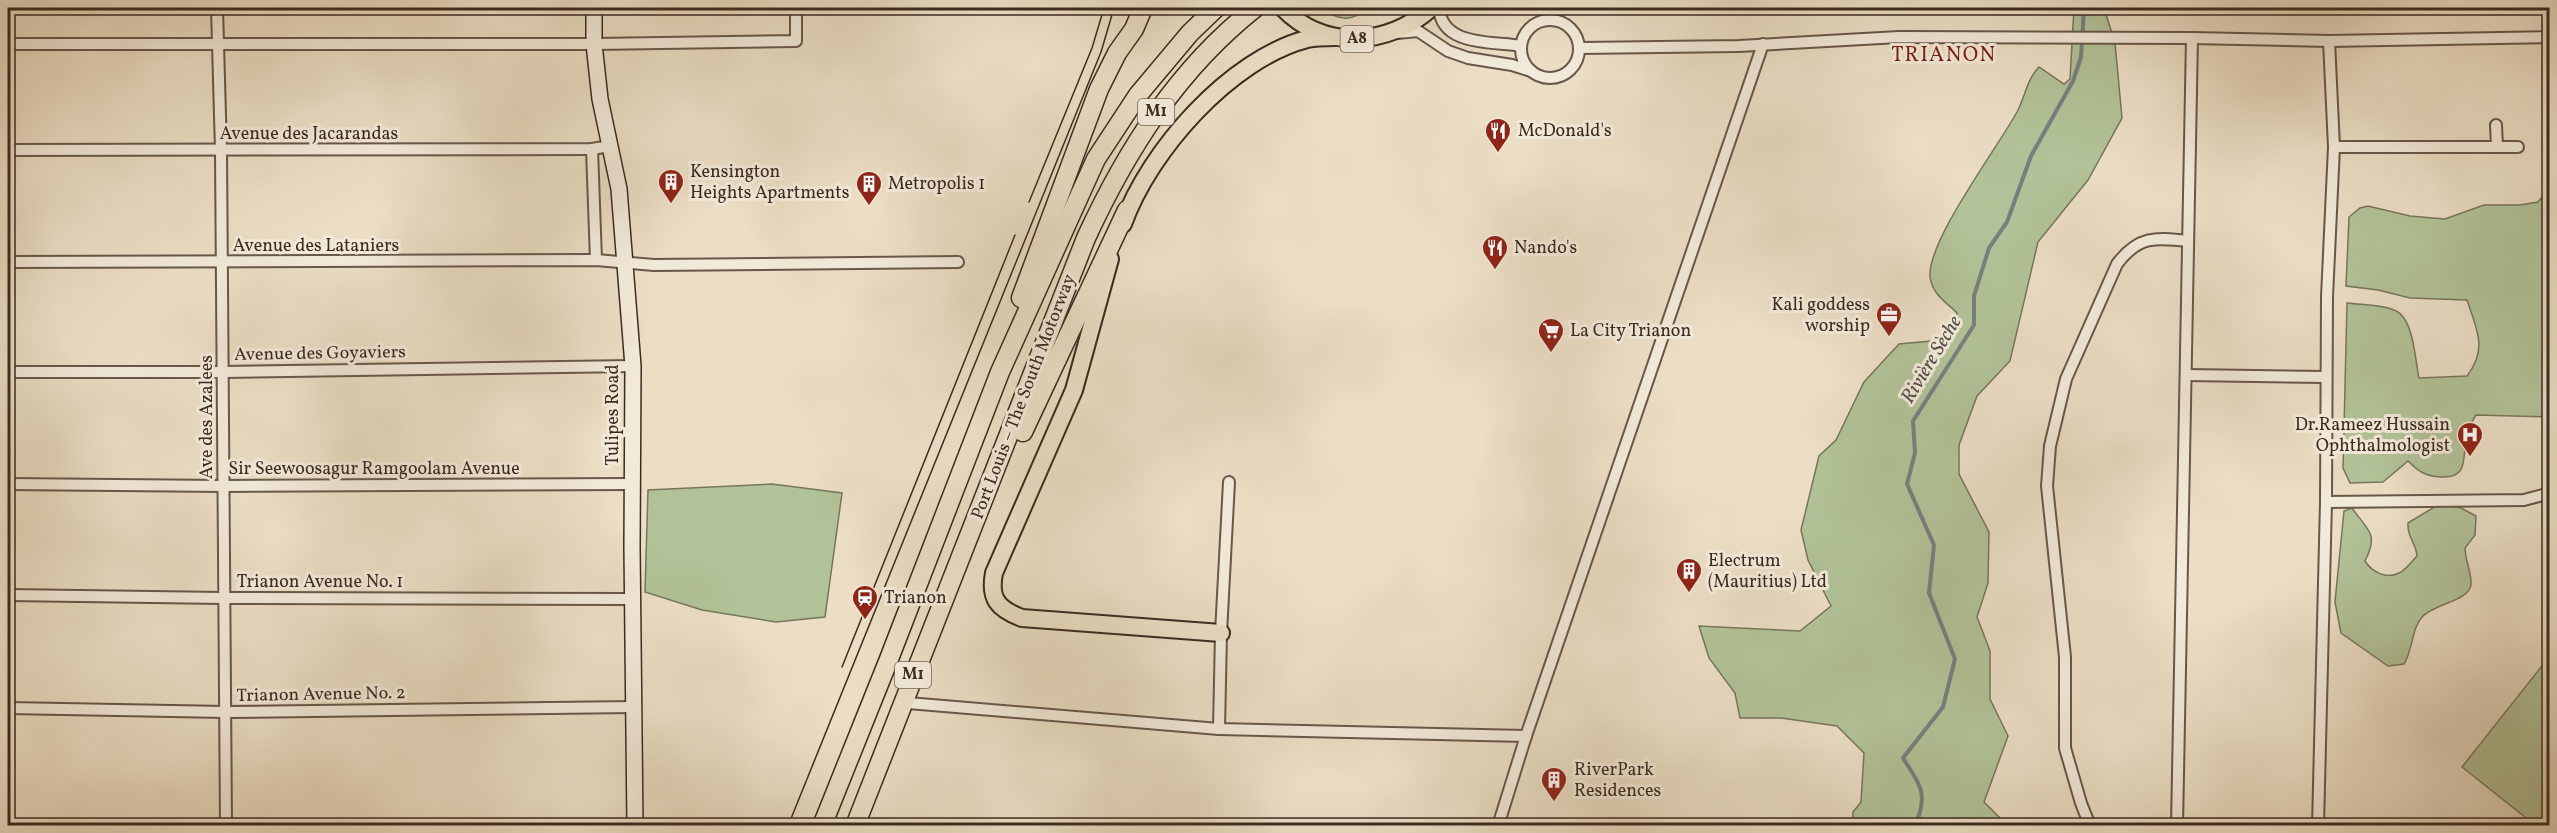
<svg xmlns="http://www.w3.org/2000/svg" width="2557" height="833" font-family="Vollkorn,serif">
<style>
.green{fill:#b2c298;stroke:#77765c;stroke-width:1.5}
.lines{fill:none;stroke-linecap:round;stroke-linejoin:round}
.stream{stroke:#778080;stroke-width:4}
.minor-casing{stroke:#68574a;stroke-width:14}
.secondary-casing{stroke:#3c2a21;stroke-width:18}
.primary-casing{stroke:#3c2a21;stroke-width:20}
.trunk-casing{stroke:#3c2a21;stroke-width:21}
.minor{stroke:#f2ead9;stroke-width:10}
.secondary{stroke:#f2ead9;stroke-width:15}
.primary{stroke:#ebdec5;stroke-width:16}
.trunk{stroke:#ebdec5;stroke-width:18}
.tram{stroke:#3c2a21;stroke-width:1.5}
.labels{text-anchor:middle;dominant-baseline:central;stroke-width:6;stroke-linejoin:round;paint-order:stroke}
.shield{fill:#f2ead9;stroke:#736458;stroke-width:1.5}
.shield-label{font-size:16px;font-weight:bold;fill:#3c2a21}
.poi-label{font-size:18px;fill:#3c2a21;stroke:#f2ead9;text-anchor:start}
.street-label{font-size:18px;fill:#3c2a21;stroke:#f2ead9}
.water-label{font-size:20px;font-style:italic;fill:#544e49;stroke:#f2ead9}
.quarter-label{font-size:21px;letter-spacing:1.5px;fill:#7a1f14;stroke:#f2ead9}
</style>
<rect width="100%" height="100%" fill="#ebdec5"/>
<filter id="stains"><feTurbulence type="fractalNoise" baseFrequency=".00333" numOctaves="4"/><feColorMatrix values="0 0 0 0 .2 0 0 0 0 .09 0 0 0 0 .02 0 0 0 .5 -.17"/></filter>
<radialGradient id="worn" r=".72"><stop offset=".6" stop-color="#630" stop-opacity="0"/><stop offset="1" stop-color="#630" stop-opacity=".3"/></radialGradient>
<!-- green -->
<g class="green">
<path d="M1317,8H1369C1349,24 1339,19 1317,8Z"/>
<path d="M2074,8H2104L2115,43L2122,118L2088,180L2038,242L2010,361L1977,396L1959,445V474L1989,532L1988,583L1977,617L1990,651V699L2008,736L1984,802L2007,825H1852L1853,812L1861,802L1864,753L1837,726L1781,718H1740L1735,693L1709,658L1699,626L1800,631L1831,606L1808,560L1801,530L1819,456L1836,440L1864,382L1899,344L1942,340L1953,327L1957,313C1946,302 1932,294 1930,277C1927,241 1998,147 2017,112C2025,97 2027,79 2039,67L2064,84L2070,79Z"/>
<path d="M2549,189V417L2476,415C2473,420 2469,426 2467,432C2461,452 2472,479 2441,477C2425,476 2419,472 2408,461L2383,482L2350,483L2343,468L2347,303C2362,305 2380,304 2394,310C2414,317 2415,360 2419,378L2467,376C2488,348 2477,331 2467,300L2410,298L2378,290L2346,286L2349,217L2360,208L2368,206L2410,216L2445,219L2484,205H2520L2538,202Z"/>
<polygon points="772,484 842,493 825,617 776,622 702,610 645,592 648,490"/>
<path d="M2444,505L2461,508L2476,516L2475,535L2465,548C2465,561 2472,573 2471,585C2469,601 2433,604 2422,617C2411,630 2413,650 2404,664L2388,666L2341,633L2335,602L2344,511L2352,508C2368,531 2379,533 2365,561C2371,571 2386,580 2399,573C2406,570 2412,561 2417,556C2416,542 2407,538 2408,523L2436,506Z"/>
<polygon points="2549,657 2549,825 2535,825 2462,767"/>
</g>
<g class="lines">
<!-- stream -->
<path class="stream" d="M1921,826L1918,818C1928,790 1917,781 1903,758L1943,707L1955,659L1929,593L1934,545L1907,484L1915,453L1913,421L1974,325V296L1989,248L2007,222L2031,156L2073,81L2081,57L2084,8"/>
<defs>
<g id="minor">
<polyline points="217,8 221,151 226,826"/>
<path d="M1439,8C1442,47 1493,41 1521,46"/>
<circle cx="1550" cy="49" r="29"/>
<polyline points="1397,33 1418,31 1448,51 1468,58 1512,65 1531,71"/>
<polyline points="8,44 594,44 796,41 796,8"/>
<polyline points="1580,48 1739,46 1899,37 2192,38 2329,41 2550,37"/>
<polyline points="2496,125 2497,147"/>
<polyline points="2334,147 2518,147"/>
<polyline points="592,149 596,260"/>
<polyline points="8,150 592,149 610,146"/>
<polyline points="8,262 596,260 654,265 958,262"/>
<polyline points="8,372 223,372 633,366"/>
<polyline points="2186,375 2326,377"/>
<polyline points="8,484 224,486 632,484"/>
<polyline points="2326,502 2524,500 2550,493"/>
<polyline points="8,595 223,598 633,599"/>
<polyline points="908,703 1219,729 1526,736"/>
<polyline points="8,708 226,712 634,707"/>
<polyline points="1219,729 1221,633 1229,482"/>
<polyline points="8,825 635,825"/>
<polyline points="1498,826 1526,736 1763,44"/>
<path d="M2090,826L2081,803L2065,748V657L2047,486L2050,446L2066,379L2117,264C2138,236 2155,237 2188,241"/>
<polyline points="2177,826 2192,38"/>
<polyline points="2318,826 2326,502 2327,297 2334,147 2329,41"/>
</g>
<polyline id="secondary" points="594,8 594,44 600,99 619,189 633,366 632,547 635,826"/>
<g id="primary">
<path d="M1283,8C1324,51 1389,46 1431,8"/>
<path d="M1123,224C1149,151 1230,59 1307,39C1316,37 1326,37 1335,37"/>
<path d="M1110,259L1074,390L994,573C989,599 998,609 1022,618L1221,633"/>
</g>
<g id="trunk">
<polyline points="1021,298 1099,89 1117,53 1134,29 1143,8"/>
<polyline points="1023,432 1127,210"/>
<polyline points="822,826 889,659 1000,372 1096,159 1138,95 1190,33 1216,8"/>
<path d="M855,826L1086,238C1127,149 1178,69 1255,8"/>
</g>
</defs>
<!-- minor casing -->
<use href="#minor" class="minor-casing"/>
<!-- secondary casing -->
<use href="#secondary" class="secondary-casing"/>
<!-- primary casing -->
<use href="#primary" class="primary-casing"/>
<!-- trunk casing -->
<use href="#trunk" class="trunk-casing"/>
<!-- minor -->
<use href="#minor" class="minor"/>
<!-- secondary -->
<use href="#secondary" class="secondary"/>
<!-- primary -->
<use href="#primary" class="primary"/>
<!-- trunk -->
<use href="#trunk" class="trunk"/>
<!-- tram -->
<g class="tram">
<polyline points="1029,202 1092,48 1104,8"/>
<polyline points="842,667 1015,235"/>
<polyline points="788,826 1101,52 1114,8"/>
</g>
</g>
<!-- icons -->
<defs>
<symbol id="restaurant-pin" viewBox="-11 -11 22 30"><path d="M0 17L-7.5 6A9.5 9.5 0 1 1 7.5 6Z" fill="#8f2418" stroke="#f2ead9"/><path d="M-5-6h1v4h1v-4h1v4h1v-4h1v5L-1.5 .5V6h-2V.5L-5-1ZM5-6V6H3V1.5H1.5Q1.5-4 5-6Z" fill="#fff"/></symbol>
<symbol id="building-pin" viewBox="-11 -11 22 30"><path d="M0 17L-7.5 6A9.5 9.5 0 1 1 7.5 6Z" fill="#8f2418" stroke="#f2ead9"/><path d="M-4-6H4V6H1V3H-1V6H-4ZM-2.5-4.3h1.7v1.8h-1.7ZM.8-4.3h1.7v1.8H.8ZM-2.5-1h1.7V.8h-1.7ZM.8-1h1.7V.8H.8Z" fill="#fff"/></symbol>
<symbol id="office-pin" viewBox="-11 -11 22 30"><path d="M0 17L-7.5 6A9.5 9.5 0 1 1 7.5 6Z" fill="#8f2418" stroke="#f2ead9"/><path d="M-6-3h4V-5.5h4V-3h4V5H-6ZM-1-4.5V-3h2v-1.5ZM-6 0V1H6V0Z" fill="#fff"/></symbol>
<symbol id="supermarket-pin" viewBox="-11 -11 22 30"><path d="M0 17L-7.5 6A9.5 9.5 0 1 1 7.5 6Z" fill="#8f2418" stroke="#f2ead9"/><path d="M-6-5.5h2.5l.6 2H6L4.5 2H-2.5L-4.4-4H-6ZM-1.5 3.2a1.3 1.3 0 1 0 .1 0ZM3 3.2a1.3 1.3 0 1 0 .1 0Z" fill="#fff"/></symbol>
<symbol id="hospital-pin" viewBox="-11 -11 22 30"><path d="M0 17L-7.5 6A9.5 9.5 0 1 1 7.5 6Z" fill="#8f2418" stroke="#f2ead9"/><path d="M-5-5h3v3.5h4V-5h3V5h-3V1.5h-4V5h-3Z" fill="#fff"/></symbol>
<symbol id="station-pin" viewBox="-11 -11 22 30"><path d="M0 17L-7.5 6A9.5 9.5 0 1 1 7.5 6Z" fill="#8f2418" stroke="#f2ead9"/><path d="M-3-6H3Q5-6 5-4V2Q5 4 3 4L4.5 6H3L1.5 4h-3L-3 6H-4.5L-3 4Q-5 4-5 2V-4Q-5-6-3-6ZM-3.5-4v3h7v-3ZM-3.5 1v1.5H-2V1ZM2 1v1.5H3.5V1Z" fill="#fff"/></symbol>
</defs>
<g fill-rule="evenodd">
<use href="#restaurant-pin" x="1483" y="116" width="30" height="40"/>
<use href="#building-pin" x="656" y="167" width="30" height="40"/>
<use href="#building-pin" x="854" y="169" width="30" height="40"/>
<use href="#restaurant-pin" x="1480" y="233" width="30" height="40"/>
<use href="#office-pin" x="1874" y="300" width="30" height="40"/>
<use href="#supermarket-pin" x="1536" y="316" width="30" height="40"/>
<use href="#hospital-pin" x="2455" y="420" width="30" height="40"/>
<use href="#building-pin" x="1674" y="556" width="30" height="40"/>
<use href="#station-pin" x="850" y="583" width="30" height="40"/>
<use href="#building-pin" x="1539" y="765" width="30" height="40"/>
</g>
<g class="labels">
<!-- shield labels -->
<g class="shield">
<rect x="1340.5" y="26" width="33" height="26" rx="4.5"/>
<rect x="1138" y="99" width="36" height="26" rx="4.5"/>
<rect x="895" y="662" width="36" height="26" rx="4.5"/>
</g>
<g class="shield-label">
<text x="1357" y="39">A8</text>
<text x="1156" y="112">M1</text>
<text x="913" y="675">M1</text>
</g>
<!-- poi labels -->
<g class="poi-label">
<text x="1518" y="131">McDonald's</text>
<text x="690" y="172">Kensington<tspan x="690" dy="21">Heights Apartments</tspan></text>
<text x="888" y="184">Metropolis 1</text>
<text x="1514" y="248">Nando's</text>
<text x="1870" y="305" text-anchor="end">Kali goddess<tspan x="1870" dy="21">worship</tspan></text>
<text x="1570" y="331">La City Trianon</text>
<text x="2450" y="425" text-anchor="end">Dr.Rameez Hussain<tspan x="2450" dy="21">Ophthalmologist</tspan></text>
<text x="1708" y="561">Electrum<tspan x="1708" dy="21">(Mauritius) Ltd</tspan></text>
<text x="884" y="598">Trianon</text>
<text x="1574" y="770">RiverPark<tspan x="1574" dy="21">Residences</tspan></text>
</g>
<!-- street labels -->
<g class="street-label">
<text x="309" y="134">Avenue des Jacarandas</text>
<text x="316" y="246">Avenue des Lataniers</text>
<text transform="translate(320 354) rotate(-1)">Avenue des Goyaviers</text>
<text transform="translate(1024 397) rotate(-69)">Port Louis – The South Motorway</text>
<text transform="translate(613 415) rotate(-90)">Tulipes Road</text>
<text transform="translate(207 417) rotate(-90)">Ave des Azalees</text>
<text x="374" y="469">Sir Seewoosagur Ramgoolam Avenue</text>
<text x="320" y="582">Trianon Avenue No. 1</text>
<text transform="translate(321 695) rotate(-1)">Trianon Avenue No. 2</text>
</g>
<!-- water labels -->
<g class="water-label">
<text transform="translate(1932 360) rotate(-59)">Rivière Sèche</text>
</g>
<!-- quarter labels -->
<g class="quarter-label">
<text x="1944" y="55">TRIANON</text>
</g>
</g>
<!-- margin -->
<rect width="2557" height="833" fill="none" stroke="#ebdec5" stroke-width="30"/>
<rect x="9" y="9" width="2539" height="815" fill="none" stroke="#3c2a21" stroke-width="3"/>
<rect x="15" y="15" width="2527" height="803" fill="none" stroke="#3c2a21" stroke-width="1.5"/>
<rect width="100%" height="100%" filter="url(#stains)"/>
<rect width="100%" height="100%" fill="url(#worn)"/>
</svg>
